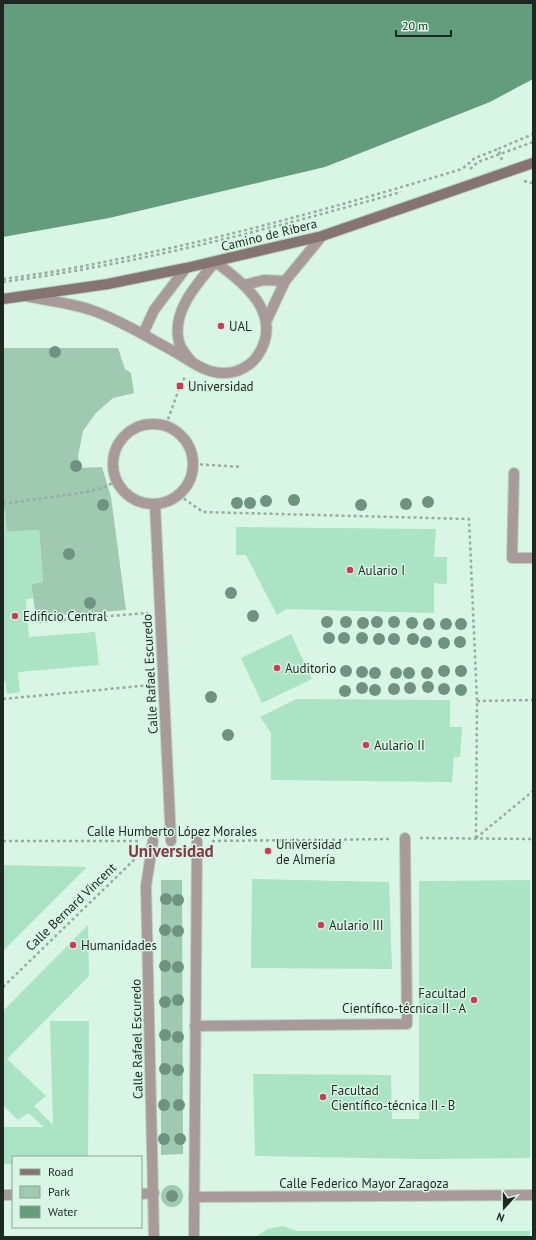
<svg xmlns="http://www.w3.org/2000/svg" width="536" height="1240" font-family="'PT Sans',sans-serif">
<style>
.green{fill:#a0c9b2}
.water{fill:#649c7e}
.building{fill:#aae4c4}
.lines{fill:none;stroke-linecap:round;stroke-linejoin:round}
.service-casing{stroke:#b7d0c2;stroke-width:12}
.pedestrian-casing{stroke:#b7d0c2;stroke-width:12}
.tertiary-casing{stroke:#b7d0c2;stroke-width:12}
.secondary-casing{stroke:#b7d0c2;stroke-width:12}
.path{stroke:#97ada0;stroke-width:2.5;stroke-dasharray:3 3;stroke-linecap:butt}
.service{stroke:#a89a9b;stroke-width:10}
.pedestrian{stroke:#a89a9b;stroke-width:10}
.tertiary{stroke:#a89a9b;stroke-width:10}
.secondary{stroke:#867374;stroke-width:10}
.tree{fill:#6e9481}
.poi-dot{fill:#cc3c57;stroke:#d9f5e5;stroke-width:1.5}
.labels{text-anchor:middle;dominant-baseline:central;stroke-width:3;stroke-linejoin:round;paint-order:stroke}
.street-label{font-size:13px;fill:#1d2822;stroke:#d9f5e5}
.poi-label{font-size:13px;fill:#1d2822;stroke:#d9f5e5;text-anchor:start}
.district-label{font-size:17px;font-weight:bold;fill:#823a43;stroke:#d9f5e5}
</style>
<rect width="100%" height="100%" fill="#d9f5e5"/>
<!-- green -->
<g class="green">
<polygon points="3,348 118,348 125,369 131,373 134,393 113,398 96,413 83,431 78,456 80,468 102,467 111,497 126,610 36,617 31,584 43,582 39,530 7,532 3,502"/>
<polygon points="161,880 182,880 183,1154 161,1155"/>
<circle cx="172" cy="1196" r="11"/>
</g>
<!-- water -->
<polygon class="water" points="3,3 533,3 533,79 490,102 325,167 109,218 3,237"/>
<!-- building -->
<g class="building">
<polygon points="5,510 7,532 39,530 43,582 31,584 33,598 26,599 29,637 95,632 99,665 18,672 20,692 7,694 5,681 3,681 3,511"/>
<polygon points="236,527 436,529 434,557 447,557 447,584 434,583 434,613 286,609 277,615 246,555 236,555"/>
<polygon points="291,634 312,679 262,703 241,658"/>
<polygon points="296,699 450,700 450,727 462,727 460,757 454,757 452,782 271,780 271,733 260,717"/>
<polygon points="3,865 87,867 3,951"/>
<polygon points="252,879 389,882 392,969 251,968"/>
<polygon points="530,880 530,1158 421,1159 255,1156 253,1074 391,1075 392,1119 419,1119 419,881"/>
<polygon points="88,925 89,976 7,1059 46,1096 34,1106 53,1125 50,1021 89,1021 88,1157 13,1157 13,1164 3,1164 3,1127 44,1127 28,1113 18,1120 3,1105 3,1011"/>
<polygon points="283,1226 297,1231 530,1231 530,1237 255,1237 268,1229"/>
</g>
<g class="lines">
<defs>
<g id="service">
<polyline points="143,334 154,310 186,268"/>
<polyline points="514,473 512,558 533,558"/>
</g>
<g id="pedestrian">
<circle cx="153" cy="464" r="40"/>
<polyline points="155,504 171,841"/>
<polyline points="153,841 146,886 154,1237"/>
<polyline points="195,1026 407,1024 405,838"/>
<polyline points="141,1194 154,1193"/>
<polyline points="3,1195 13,1195"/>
<polyline points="194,1197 533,1195"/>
<polyline points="194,1237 197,841"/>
</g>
<g id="tertiary">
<polyline points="244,285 264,280 285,281"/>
<path d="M26,296C48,301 73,303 94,311C122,321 149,338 175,352C191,361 206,374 225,373C237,373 251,366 258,355C284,315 245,283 215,262C198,283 171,311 179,342C181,350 187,356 192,362"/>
<polyline points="266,322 285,281 322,236"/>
</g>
<polyline id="secondary" points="3,299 108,284 186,268 322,236 533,163"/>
</defs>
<!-- service casing -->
<use href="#service" class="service-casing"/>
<!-- pedestrian casing -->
<use href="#pedestrian" class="pedestrian-casing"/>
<!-- tertiary casing -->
<use href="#tertiary" class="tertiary-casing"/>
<!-- secondary casing -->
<use href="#secondary" class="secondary-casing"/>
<!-- path -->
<g class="path">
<polyline points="502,160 498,149 533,134"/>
<polyline points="470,169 478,162 533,142"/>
<polyline points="524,181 531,183 533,182"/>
<path d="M3,279C50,273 96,264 143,254C251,231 356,201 462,169L475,158L498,149"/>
<path d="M3,282C138,264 270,229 401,192"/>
<polyline points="166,425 180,386 186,375"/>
<polyline points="194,464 242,467"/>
<polyline points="179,495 203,512 469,519 477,701 476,839"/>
<polyline points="3,504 87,492 107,486 116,481"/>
<polyline points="39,622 148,613"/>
<polyline points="3,699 151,685"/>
<polyline points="477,701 533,700"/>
<polyline points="420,838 533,839"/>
<polyline points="476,838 533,791"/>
<polyline points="3,841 139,841"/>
<polyline points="212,841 391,839"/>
<polyline points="3,987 136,858"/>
</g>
<!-- service -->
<use href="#service" class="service"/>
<!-- pedestrian -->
<use href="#pedestrian" class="pedestrian"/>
<!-- tertiary -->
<use href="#tertiary" class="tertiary"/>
<!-- secondary -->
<use href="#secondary" class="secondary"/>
</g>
<!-- trees -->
<g class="tree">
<circle cx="55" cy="352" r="6"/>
<circle cx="76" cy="466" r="6"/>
<circle cx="294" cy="500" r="6"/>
<circle cx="266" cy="501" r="6"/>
<circle cx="428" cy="502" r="6"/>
<circle cx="237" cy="503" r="6"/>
<circle cx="250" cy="503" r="6"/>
<circle cx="406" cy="504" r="6"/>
<circle cx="103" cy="505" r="6"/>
<circle cx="361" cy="505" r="6"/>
<circle cx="69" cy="554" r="6"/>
<circle cx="231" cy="593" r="6"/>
<circle cx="90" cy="603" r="6"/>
<circle cx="253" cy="616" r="6"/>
<circle cx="327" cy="622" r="6"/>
<circle cx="346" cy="622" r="6"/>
<circle cx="377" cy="622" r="6"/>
<circle cx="394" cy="622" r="6"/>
<circle cx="363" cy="623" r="6"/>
<circle cx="412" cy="623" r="6"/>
<circle cx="429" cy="624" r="6"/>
<circle cx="446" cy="624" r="6"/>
<circle cx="461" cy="624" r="6"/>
<circle cx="329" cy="638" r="6"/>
<circle cx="344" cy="638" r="6"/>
<circle cx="362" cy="638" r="6"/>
<circle cx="379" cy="639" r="6"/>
<circle cx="394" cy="639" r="6"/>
<circle cx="413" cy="639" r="6"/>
<circle cx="426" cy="642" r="6"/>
<circle cx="460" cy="642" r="6"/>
<circle cx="444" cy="643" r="6"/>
<circle cx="346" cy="671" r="6"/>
<circle cx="444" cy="671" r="6"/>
<circle cx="461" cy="671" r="6"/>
<circle cx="362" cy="672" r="6"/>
<circle cx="375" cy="673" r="6"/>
<circle cx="396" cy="673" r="6"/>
<circle cx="409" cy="673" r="6"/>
<circle cx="427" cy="673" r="6"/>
<circle cx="428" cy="687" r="6"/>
<circle cx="362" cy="688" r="6"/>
<circle cx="410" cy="688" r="6"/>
<circle cx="394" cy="689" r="6"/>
<circle cx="444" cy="689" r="6"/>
<circle cx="375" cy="690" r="6"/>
<circle cx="461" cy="690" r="6"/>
<circle cx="345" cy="691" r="6"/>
<circle cx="211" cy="697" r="6"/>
<circle cx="228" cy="735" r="6"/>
<circle cx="166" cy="899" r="6"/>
<circle cx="178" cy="900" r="6"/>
<circle cx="165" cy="930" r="6"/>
<circle cx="178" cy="931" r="6"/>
<circle cx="165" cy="966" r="6"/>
<circle cx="178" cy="967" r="6"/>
<circle cx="178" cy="1000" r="6"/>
<circle cx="165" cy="1002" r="6"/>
<circle cx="165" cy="1035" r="6"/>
<circle cx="178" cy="1037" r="6"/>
<circle cx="165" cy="1069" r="6"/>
<circle cx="178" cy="1070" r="6"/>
<circle cx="164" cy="1105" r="6"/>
<circle cx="179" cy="1105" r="6"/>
<circle cx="164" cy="1139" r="6"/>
<circle cx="180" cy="1139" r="6"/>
<circle cx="172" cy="1196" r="6"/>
</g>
<!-- markers -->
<g class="poi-dot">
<circle cx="221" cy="326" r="4"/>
<rect x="176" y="382" width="8" height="8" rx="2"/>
<circle cx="350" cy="570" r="4"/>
<circle cx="15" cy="616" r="4"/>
<circle cx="277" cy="668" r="4"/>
<circle cx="366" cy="745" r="4"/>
<circle cx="268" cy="851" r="4"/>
<circle cx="321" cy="925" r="4"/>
<circle cx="73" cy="945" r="4"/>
<circle cx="474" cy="1000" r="4"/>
<circle cx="323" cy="1097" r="4"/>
</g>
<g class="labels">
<!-- street labels -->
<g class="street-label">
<text transform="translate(269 235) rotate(-14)">Camino de Ribera</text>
<text transform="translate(150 674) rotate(-93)">Calle Rafael Escuredo</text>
<text x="172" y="831">Calle Humberto López Morales</text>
<text transform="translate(71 907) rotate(-44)">Calle Bernard Vincent</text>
<text transform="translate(137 1039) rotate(-91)">Calle Rafael Escuredo</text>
<text x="364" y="1183">Calle Federico Mayor Zaragoza</text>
</g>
<!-- poi labels -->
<g class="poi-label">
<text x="229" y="326">UAL</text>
<text x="188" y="386">Universidad</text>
<text x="358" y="570">Aulario I</text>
<text x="23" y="616">Edificio Central</text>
<text x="285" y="668">Auditorio</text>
<text x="374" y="745">Aulario II</text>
<text x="276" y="844">Universidad<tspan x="276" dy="15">de Almería</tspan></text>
<text x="329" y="925">Aulario III</text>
<text x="81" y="945">Humanidades</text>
<text x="466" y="993" text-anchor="end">Facultad<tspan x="466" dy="15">Científico-técnica II - A</tspan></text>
<text x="331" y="1090">Facultad<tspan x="331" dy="15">Científico-técnica II - B</tspan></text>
</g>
<!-- district labels -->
<g class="district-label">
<text x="171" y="851">Universidad</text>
</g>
</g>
<!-- border -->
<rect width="536" height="1240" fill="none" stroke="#1d2822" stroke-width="8"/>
<!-- legend -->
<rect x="12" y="1156" width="130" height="72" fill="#d9f5e5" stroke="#8ea397"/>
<rect x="20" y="1169" width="20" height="6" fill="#867374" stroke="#8ea397"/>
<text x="48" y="1176" font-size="12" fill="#1d2822">Road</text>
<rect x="20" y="1186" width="20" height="12" fill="#a0c9b2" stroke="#8ea397"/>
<text x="48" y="1196" font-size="12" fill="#1d2822">Park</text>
<rect x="20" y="1206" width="20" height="12" fill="#649c7e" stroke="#8ea397"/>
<text x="48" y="1216" font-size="12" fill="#1d2822">Water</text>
<!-- north arrow -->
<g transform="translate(504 1208) rotate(201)" stroke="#d9f5e5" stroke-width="3" paint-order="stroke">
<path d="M0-3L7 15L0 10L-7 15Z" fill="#1d2822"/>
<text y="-6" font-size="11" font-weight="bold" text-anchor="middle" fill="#1d2822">N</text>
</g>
<!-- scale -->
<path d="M396 30v6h55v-6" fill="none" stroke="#1d2822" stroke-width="2"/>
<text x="402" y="30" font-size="12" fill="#1d2822" stroke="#d9f5e5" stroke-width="3" paint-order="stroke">20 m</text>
</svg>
